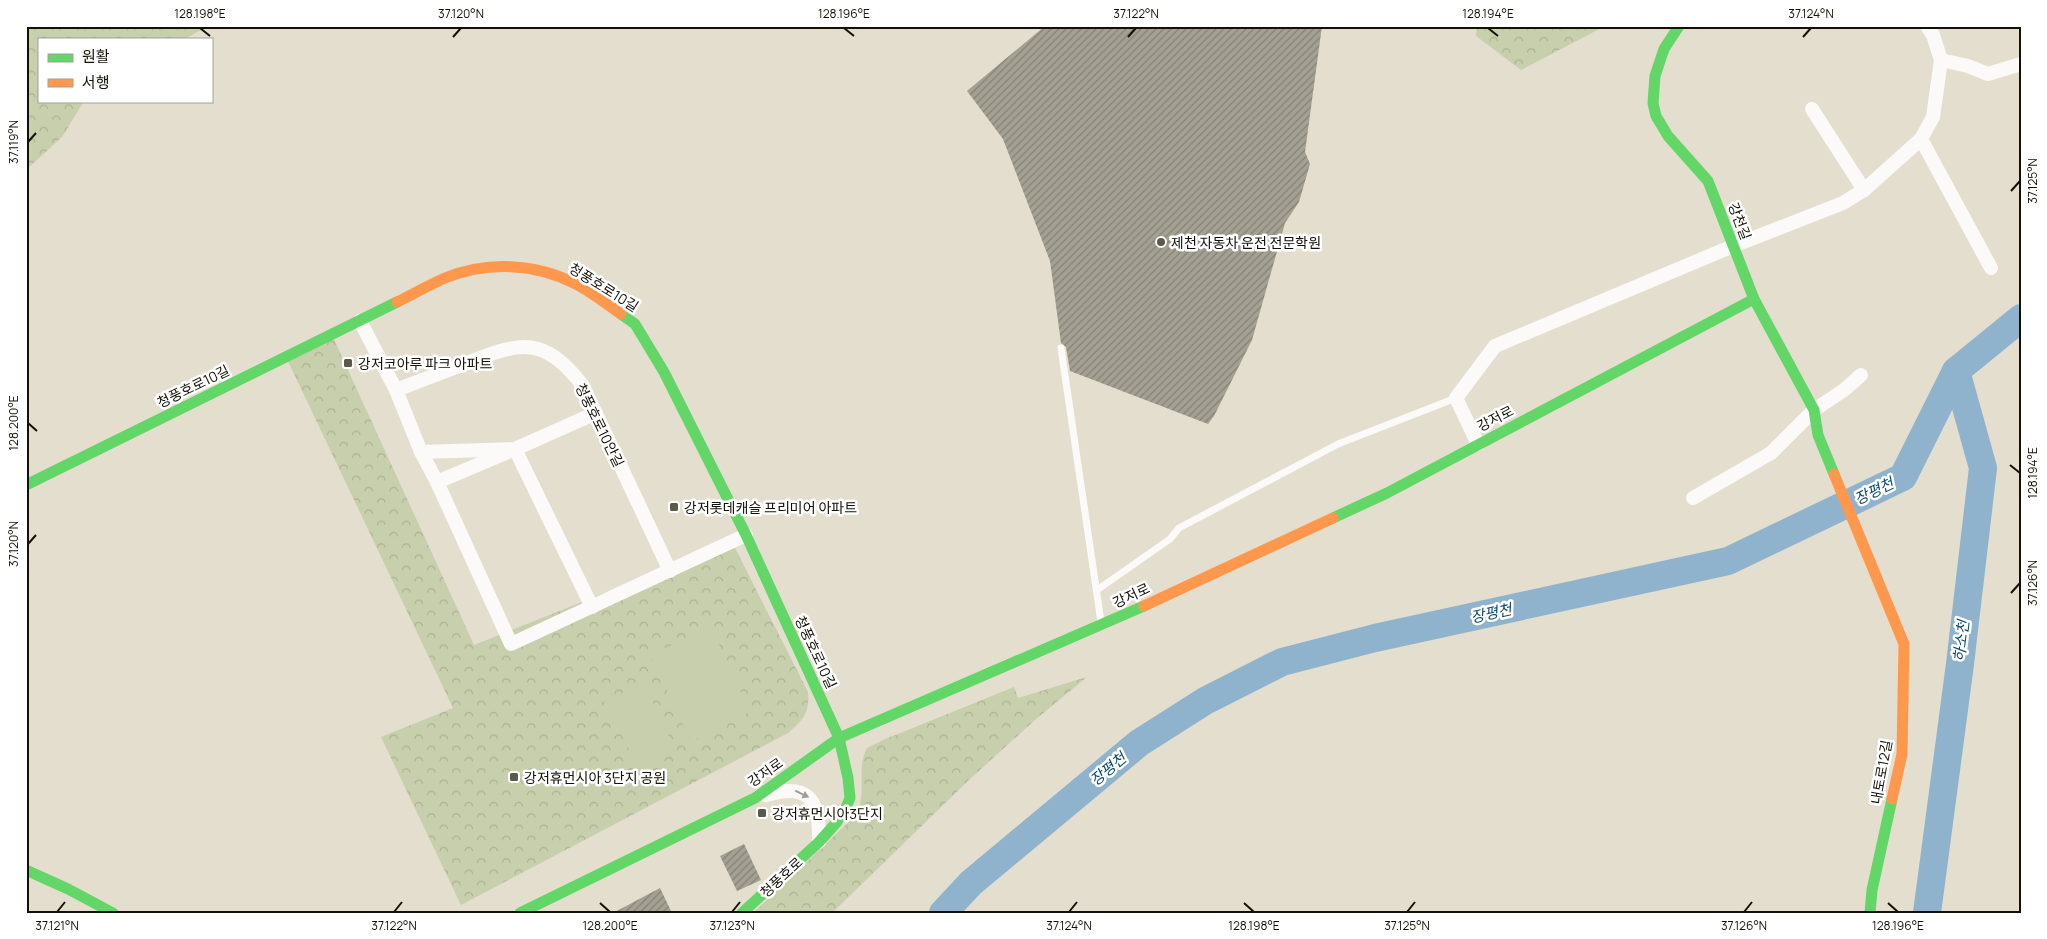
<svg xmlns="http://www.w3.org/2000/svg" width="2047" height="939" font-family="Manrope,'Noto Sans KR',sans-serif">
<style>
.forest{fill:url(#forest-crowns)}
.pitch{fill:#c8cfad}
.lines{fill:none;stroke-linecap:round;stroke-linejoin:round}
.river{stroke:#8fb3cc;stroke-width:28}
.building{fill:url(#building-hatch)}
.lane{stroke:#fbfaf8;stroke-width:7}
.street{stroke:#fbfaf8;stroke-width:14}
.fast{stroke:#63d668;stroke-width:11}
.slow{stroke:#ff974d;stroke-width:11}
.oneway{fill:#9e9d97}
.ticks{fill:none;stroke:#131106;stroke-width:2}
.poi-dot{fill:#5c594c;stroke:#fff;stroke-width:2}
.labels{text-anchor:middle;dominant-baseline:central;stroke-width:5;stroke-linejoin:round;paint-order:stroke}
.street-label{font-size:14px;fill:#131106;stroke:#fff}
.poi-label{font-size:14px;fill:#131106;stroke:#fff;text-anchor:start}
.water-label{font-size:15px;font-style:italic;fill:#094973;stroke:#fff}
.neatline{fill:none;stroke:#131106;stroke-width:2}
.ticks-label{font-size:12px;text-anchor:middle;fill:#131106}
</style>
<defs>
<pattern id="forest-crowns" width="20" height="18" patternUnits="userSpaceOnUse" patternTransform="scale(1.25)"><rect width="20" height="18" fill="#c8cfad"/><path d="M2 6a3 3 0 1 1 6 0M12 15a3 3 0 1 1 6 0" fill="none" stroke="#abb193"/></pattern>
<pattern id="building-hatch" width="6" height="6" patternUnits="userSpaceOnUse" patternTransform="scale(1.25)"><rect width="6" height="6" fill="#a4a193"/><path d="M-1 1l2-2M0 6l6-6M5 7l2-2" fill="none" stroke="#848276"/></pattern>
</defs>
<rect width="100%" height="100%" fill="#e3decd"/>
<!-- forest -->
<g class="forest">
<polygon points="26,26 208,26 185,39 39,39 39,101 84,101 62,137 26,170"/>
<polygon points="1477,26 1605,26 1521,70 1476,36"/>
<path d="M331,333L474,645L732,542L808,692C810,713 803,720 788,733L461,905L381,737L453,708L286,357Z"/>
<path d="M1087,677L1036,719L971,778L832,913H753L857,814C867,790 856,768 867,748L883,740L1014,687L1018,698Z"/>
</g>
<!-- pitch -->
<g class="pitch">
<polygon points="712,629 750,712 691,741 650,654"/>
<polygon points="644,684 677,753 638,767 604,701"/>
</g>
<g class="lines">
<!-- river -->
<g class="river">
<polyline points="943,913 971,883 1139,743 1205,701 1282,662 1375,638 1728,561 1903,477 1956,371 2021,318"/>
<polyline points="1927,913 1960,664 1983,468 1956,371"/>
</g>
</g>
<!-- building -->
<g class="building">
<polygon points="1045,26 1322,26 1305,152 1310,164 1299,202 1285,223 1252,340 1214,416 1208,424 1070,371 1066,347 1061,343 1050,261 1003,139 967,91"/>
<polygon points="744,844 761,880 737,891 720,856"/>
<polygon points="660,888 672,913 613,913"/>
</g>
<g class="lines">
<!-- lane -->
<g class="lane">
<polyline points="1061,348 1101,622"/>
<polyline points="1097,590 1170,539 1179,528 1338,444 1456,398"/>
</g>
<!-- street -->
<g class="street">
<polyline points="1941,60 1968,66 1988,74 2021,64"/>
<polyline points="1812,109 1864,190"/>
<polyline points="1921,139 1991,268"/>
<polyline points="360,321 396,390 421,452 437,482 511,644 746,535"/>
<path d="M396,390C420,381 443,372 467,363C522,341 544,336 583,386L670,571"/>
<polyline points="1478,444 1456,398 1495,346 1733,246 1843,203 1864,190 1921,139 1933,117 1941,60 1933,35 1927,26"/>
<polyline points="421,452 515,449 596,413"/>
<polyline points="437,482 515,449 592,607"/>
<polyline points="1693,498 1771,453 1814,410 1844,390 1861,375"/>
<path d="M766,795C809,782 820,800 819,842"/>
</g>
<!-- fast -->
<g class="fast">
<polyline points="1679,26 1664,49 1655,76 1653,103 1656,116 1668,136 1708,181 1754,299 1814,410 1818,435 1834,474"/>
<polyline points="621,314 635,324 664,372 746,535 839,738 848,778 850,798 845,810 836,823 819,842 742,913"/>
<polyline points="26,485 397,302"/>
<polyline points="1333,518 1387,493 1754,299"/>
<polyline points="26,870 68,889 113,913"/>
<polyline points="520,913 755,798 839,738 1144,606"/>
<polyline points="1870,913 1872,890 1892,799"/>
</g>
<!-- slow -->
<g class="slow">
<path d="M397,302C413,294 429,285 445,278C488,261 535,263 576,284C592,292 606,304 621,314"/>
<polyline points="1834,474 1904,644 1902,754 1892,799"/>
<polyline points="1144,606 1333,518"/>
</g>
</g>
<!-- one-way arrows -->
<defs><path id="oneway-solid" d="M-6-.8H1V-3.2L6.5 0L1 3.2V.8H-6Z" transform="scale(1.25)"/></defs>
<use class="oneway" href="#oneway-solid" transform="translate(802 794) rotate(26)"/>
<!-- ticks -->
<path class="ticks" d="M200,28L210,36M844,28L854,36M1488,28L1498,36M453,37L461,28M1128,37L1136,28M1803,37L1811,28M28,142L36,133M2011,191L2020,181M28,423L37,431M2010,465L2020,473M28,544L36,535M2011,593L2020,583M600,903L610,912M1244,903L1254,912M1888,903L1898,912M57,912L65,902M394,912L402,902M732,912L740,902M1069,912L1077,902M1407,912L1415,902M1744,912L1752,902"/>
<!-- markers -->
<g class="poi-dot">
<circle cx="1161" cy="242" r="5"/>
<rect x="343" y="358" width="10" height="10" rx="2.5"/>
<rect x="669" y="502" width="10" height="10" rx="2.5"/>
<rect x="509" y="772" width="10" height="10" rx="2.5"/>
<rect x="757" y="808" width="10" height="10" rx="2.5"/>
</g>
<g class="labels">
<!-- street labels -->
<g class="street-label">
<text transform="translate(1740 221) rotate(69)">강천길</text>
<text transform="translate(604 287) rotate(32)">청풍호로10길</text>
<text transform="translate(193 386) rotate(-26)">청풍호로10길</text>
<text transform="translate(1495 418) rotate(-27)">강저로</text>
<text transform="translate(600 425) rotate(64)">청풍호로10안길</text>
<text transform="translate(1131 595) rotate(-25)">강저로</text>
<text transform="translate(816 652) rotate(65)">청풍호로10길</text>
<text transform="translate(765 772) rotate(-35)">강저로</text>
<text transform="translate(1881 772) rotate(-80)">내토로12길</text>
<text transform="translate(781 877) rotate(-43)">청풍호로</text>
</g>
<!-- poi labels -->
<g class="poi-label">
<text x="1171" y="242">제천 자동차 운전 전문학원</text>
<text x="358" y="363">강저코아루 파크 아파트</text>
<text x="684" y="507">강저롯데캐슬 프리미어 아파트</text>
<text x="524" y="777">강저휴먼시아 3단지 공원</text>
<text x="772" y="813">강저휴먼시아3단지</text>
</g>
<!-- water labels -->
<g class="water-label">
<text transform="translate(1874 491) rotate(-26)">장평천</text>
<text transform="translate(1491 613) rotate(-12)">장평천</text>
<text transform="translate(1961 641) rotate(-83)">하소천</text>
<text transform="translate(1108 769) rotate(-40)">장평천</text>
</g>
</g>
<!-- border -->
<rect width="2047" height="939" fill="none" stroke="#ffffff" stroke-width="55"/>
<!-- legend -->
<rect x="38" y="38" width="175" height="65" fill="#ffffff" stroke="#a1a09b"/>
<rect x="48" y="54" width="25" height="8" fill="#63d668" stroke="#a1a09b"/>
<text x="82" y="62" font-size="15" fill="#131106">원활</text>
<rect x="48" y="79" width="25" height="8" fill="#ff974d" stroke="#a1a09b"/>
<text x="82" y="88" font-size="15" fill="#131106">서행</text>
<rect x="28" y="28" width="1992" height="884" class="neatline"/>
<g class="ticks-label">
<text x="200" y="18">128.198°E</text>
<text x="461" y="18">37.120°N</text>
<text x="844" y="18">128.196°E</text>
<text x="1136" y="18">37.122°N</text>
<text x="1488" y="18">128.194°E</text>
<text x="1811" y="18">37.124°N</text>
<text transform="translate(14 142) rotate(-90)" y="4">37.119°N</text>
<text transform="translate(2033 181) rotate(-90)" y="4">37.125°N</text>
<text transform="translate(14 423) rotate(-90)" y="4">128.200°E</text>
<text transform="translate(2033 473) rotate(-90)" y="4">128.194°E</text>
<text transform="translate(14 544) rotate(-90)" y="4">37.120°N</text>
<text transform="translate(2033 583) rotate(-90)" y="4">37.126°N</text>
<text x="57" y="930">37.121°N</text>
<text x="394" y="930">37.122°N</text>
<text x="610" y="930">128.200°E</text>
<text x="732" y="930">37.123°N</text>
<text x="1069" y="930">37.124°N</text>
<text x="1254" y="930">128.198°E</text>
<text x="1407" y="930">37.125°N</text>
<text x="1744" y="930">37.126°N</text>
<text x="1898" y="930">128.196°E</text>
</g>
</svg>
